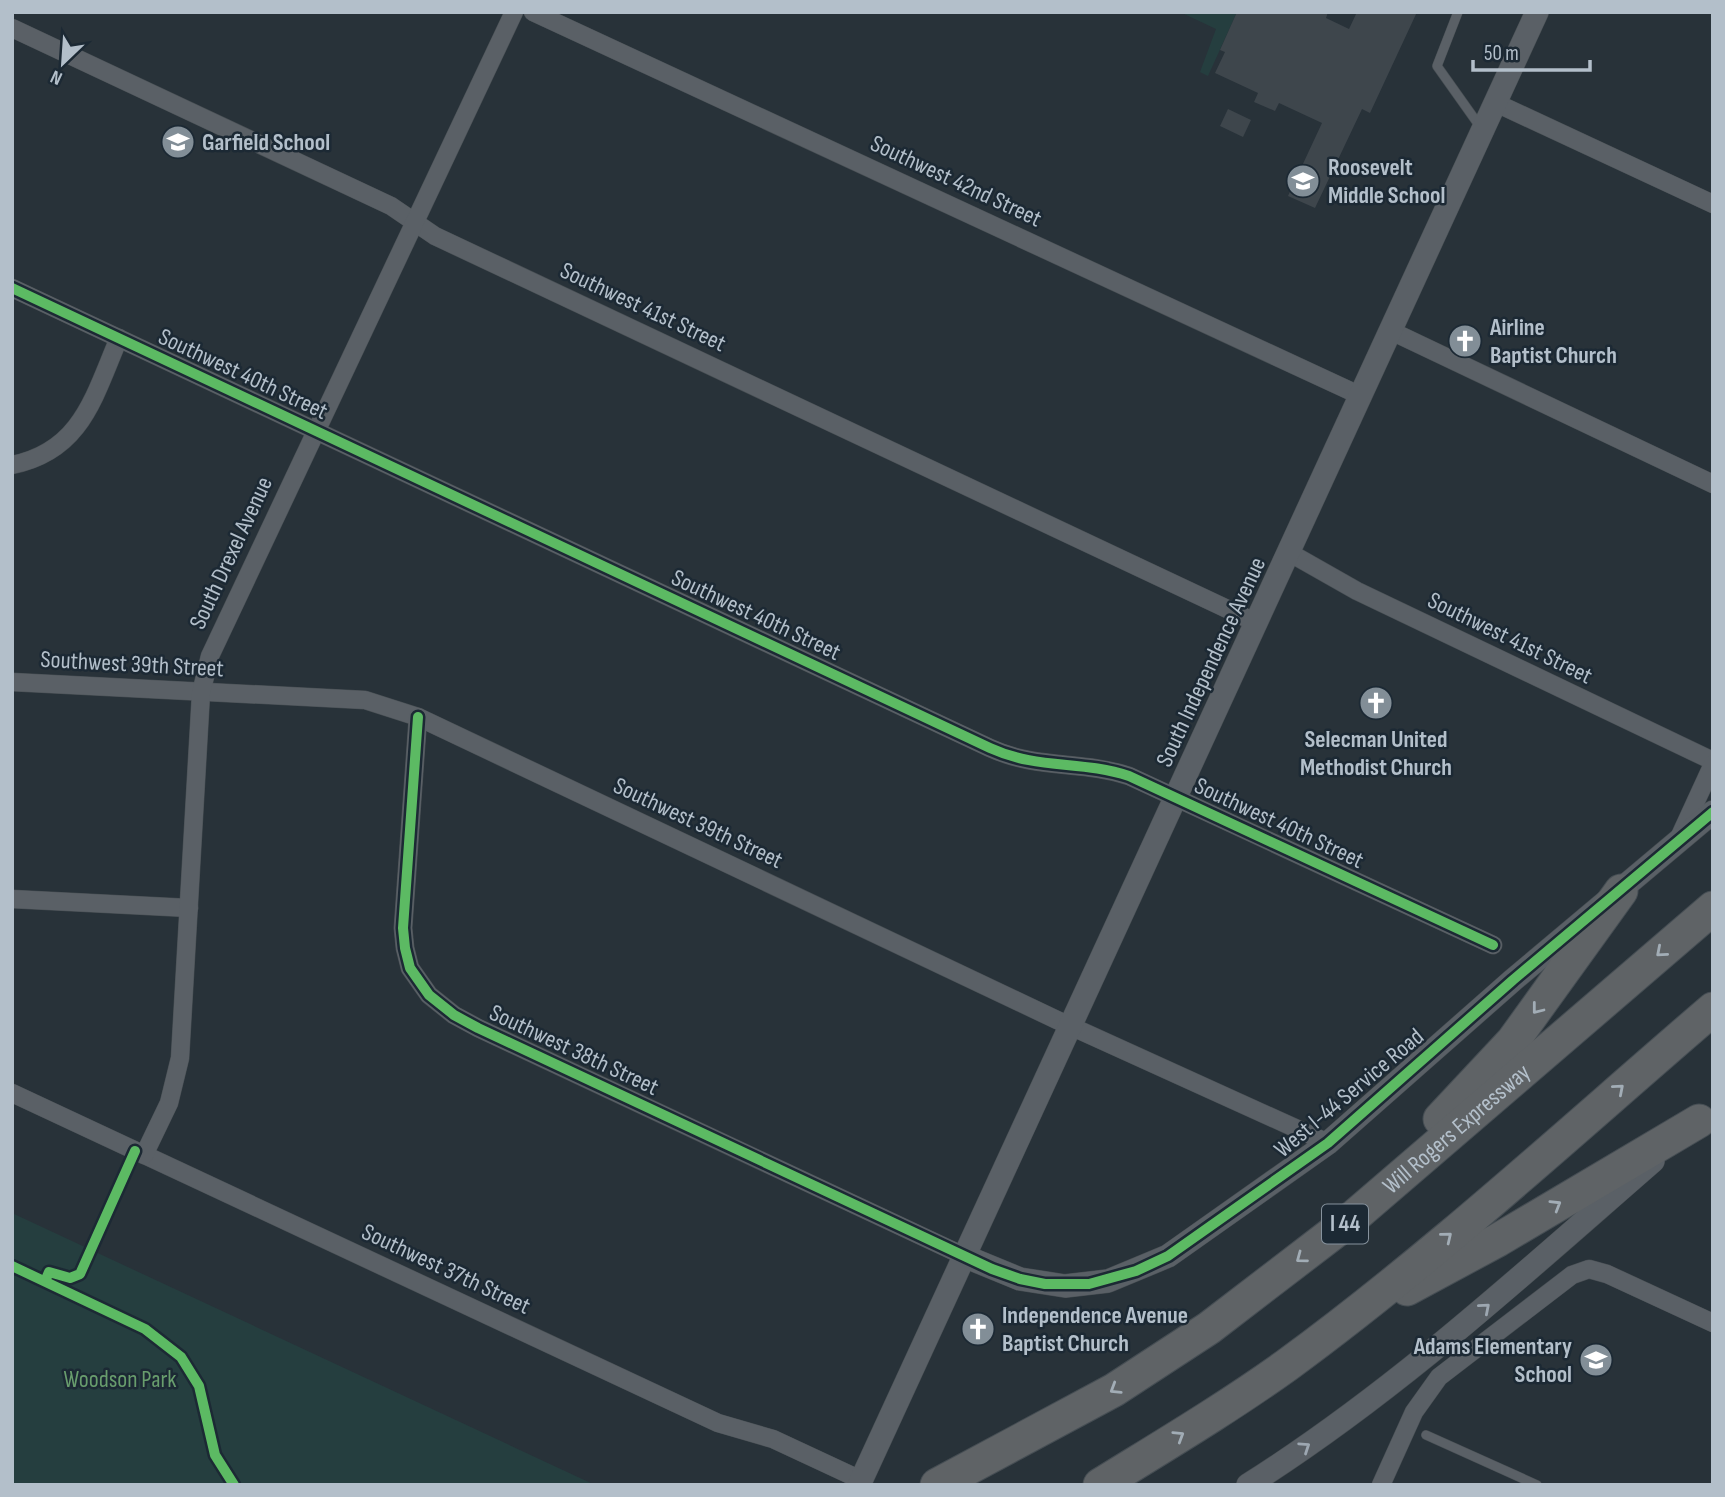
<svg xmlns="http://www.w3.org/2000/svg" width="1725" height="1497" font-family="'Sofia Sans Condensed',sans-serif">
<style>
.green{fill:#253e3f}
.building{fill:#3e464c}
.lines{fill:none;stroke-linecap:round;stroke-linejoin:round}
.service-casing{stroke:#474e53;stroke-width:10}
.minor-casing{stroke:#474e53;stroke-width:19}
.tertiary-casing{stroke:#474e53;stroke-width:24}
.motorway-casing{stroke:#464e54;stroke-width:35}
.service{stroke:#5a6066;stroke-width:9}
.minor{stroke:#5a6066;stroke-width:18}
.tertiary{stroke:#5a6066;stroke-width:23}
.motorway{stroke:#5f6366;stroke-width:33}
.cycleway-casing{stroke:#1c2934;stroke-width:15}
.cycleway{stroke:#5cba63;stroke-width:10}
.oneway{stroke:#a2adb6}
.oneway2{stroke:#9da7b1}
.labels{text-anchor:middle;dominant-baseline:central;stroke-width:5;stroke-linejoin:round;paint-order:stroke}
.shield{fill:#1c2934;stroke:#86929d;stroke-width:2}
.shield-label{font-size:23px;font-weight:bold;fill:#b3bfca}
.poi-label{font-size:24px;font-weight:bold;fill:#b3bfca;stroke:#1c2934;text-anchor:start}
.street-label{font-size:24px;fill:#b3bfca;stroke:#1c2934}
.park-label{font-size:24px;fill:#689d6d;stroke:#1c2934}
</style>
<rect width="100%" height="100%" fill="#283239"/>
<!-- green -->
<g class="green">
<polygon points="1180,12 1237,12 1208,76 1200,72 1216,29"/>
<polygon points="12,1213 595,1485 12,1485"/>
</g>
<!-- building -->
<g class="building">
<polygon points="1237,12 1328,12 1326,18 1349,29 1357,12 1417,12 1370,113 1362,109 1315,208 1288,196 1322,123 1279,103 1275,111 1254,102 1258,93 1215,73 1225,52 1220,50"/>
<polygon points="1228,109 1251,120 1243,137 1220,126"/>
</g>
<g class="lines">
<defs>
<g id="service">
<polyline points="1458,12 1437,66 1481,128"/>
<polyline points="1426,1435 1537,1485"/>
</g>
<g id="minor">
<polyline points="533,12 1359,395"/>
<polyline points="12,28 391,206 435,236 1257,623"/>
<polyline points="1496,103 1713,204"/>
<path d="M12,288L990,748C1038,770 1081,760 1129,776L1493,945"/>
<polyline points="1389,330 1713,484"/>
<path d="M12,465C82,451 94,396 119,338"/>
<polyline points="1290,553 1357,591 1713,761"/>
<polyline points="12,682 365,700 418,717 1057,1020 1328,1143"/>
<polyline points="418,717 403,928 405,948 410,968 429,995 454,1015 478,1028 964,1256"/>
<polyline points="1679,838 1713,764"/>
<polyline points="12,899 189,908"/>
<polyline points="12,1093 718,1423 773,1439 861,1480"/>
<polyline points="144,1155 169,1103 180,1058 201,693 210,656 514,12"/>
<polyline points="1381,1485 1414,1412 1439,1377 1572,1275 1589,1269 1607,1274 1713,1323"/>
</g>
<g id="tertiary">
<polyline points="964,1256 1020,1279 1065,1286 1108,1281 1168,1256 1328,1143 1513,980 1713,812"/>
<polyline points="859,1485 1537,12"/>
<path d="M1248,1485C1395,1392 1522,1275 1653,1161"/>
</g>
<g id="motorway">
<polyline points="1440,1119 1513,1041 1621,891"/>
<polyline points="1407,1289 1498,1240 1699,1121"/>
<path id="s1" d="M937,1485L1114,1390L1209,1328L1350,1220L1713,908"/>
<path d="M1100,1485C1163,1446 1227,1408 1287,1365C1436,1256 1573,1129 1713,1009"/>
</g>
</defs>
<!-- service casing -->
<use href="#service" class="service-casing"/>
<!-- minor casing -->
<use href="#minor" class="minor-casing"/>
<!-- tertiary casing -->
<use href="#tertiary" class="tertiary-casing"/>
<!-- motorway casing -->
<use href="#motorway" class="motorway-casing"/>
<!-- service -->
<use href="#service" class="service"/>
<!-- minor -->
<use href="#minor" class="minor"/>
<!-- tertiary -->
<use href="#tertiary" class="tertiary"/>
<!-- motorway -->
<use href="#motorway" class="motorway"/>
<defs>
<g id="cycleway">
<path d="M12,288L990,748C1038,770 1081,760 1129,776L1493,945"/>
<polyline points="418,717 403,928 405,948 410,968 429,995 454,1015 478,1028 992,1269 1020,1279 1045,1284 1089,1284 1136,1271 1168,1256 1328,1143 1513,980 1713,812"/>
<polyline points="12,1266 145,1329 181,1357 199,1386 215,1455 234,1485"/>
<polyline points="46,1279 49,1272 70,1278 80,1274 135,1151"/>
</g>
</defs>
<!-- cycleway casing -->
<use href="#cycleway" class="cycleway-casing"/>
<!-- cycleway -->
<use href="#cycleway" class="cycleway"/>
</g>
<!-- one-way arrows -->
<defs><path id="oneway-chevron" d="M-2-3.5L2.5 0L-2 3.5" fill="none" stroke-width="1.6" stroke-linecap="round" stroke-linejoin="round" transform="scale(1.75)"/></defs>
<g class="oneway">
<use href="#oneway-chevron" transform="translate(1661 952) rotate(139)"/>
<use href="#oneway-chevron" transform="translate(1537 1009) rotate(128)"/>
<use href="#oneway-chevron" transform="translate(1619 1089) rotate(-41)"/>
<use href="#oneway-chevron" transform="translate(1556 1205) rotate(-31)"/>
<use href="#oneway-chevron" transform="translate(1447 1237) rotate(-39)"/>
<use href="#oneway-chevron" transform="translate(1301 1258) rotate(143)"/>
<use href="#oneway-chevron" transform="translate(1115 1389) rotate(148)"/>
<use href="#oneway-chevron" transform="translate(1179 1436) rotate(-32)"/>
</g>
<g class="oneway2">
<use href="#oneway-chevron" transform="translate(1485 1308) rotate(-41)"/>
<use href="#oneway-chevron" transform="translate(1305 1447) rotate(-34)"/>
</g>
<!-- icons -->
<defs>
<symbol id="school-disc" viewBox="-11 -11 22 22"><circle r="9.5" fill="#828e97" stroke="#1c2934"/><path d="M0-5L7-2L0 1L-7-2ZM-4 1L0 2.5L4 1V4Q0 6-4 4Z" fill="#fff"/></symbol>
<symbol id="church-disc" viewBox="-11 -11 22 22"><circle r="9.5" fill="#828e97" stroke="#1c2934"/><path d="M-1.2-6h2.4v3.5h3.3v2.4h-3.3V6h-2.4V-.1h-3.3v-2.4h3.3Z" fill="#fff"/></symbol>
</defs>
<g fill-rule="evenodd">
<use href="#school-disc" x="159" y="123" width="38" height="38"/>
<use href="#school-disc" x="1284" y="162" width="38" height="38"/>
<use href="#church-disc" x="1446" y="322" width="38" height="38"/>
<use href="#church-disc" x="1357" y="684" width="38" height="38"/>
<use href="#church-disc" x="959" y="1310" width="38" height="38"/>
<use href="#school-disc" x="1577" y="1341" width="38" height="38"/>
</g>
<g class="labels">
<!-- shield labels -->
<rect class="shield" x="1322" y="1204.5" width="46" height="39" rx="5"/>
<g class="shield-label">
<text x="1345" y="1224">I 44</text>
</g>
<!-- poi labels -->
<g class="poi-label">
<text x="202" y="142">Garfield School</text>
<text x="1328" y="167">Roosevelt<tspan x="1328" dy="28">Middle School</tspan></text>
<text x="1490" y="327">Airline<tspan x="1490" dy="28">Baptist Church</tspan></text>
<text x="1376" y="739" text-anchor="middle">Selecman United<tspan x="1376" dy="28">Methodist Church</tspan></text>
<text x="1002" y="1315">Independence Avenue<tspan x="1002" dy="28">Baptist Church</tspan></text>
<text x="1572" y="1346" text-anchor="end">Adams Elementary<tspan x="1572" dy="28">School</tspan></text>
</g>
<!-- street labels -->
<g class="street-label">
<text transform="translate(956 181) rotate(25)">Southwest 42nd Street</text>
<text transform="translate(643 307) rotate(25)">Southwest 41st Street</text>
<text transform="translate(243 374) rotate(25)">Southwest 40th Street</text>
<text transform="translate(231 553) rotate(-65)">South Drexel Avenue</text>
<text transform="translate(756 615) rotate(25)">Southwest 40th Street</text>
<text transform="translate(1510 638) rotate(26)">Southwest 41st Street</text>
<text transform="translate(1211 662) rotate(-65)">South Independence Avenue</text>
<text transform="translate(132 664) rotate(3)">Southwest 39th Street</text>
<text transform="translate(698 823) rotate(25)">Southwest 39th Street</text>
<text transform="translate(1279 823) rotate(25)">Southwest 40th Street</text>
<text transform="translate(574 1050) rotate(25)">Southwest 38th Street</text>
<text transform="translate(1349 1093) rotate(-40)">West I-44 Service Road</text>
<text stroke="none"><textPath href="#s1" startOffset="632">Will Rogers Expressway</textPath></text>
<text transform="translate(446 1269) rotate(25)">Southwest 37th Street</text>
</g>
<!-- park labels -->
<g class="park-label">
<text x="120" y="1379">Woodson Park</text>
</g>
</g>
<!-- border -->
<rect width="1725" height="1497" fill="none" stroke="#b3bfca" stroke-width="28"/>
<!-- north arrow -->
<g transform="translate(63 63) rotate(205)" stroke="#1c2934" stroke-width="5" paint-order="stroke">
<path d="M0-5L12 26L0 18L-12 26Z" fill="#b3bfca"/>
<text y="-10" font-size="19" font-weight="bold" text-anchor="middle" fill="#b3bfca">N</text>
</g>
<!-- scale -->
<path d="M1473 60v10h117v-10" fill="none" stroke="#b3bfca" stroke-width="3.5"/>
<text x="1484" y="60" font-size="21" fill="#b3bfca" stroke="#1c2934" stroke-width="5" paint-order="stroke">50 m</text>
</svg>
